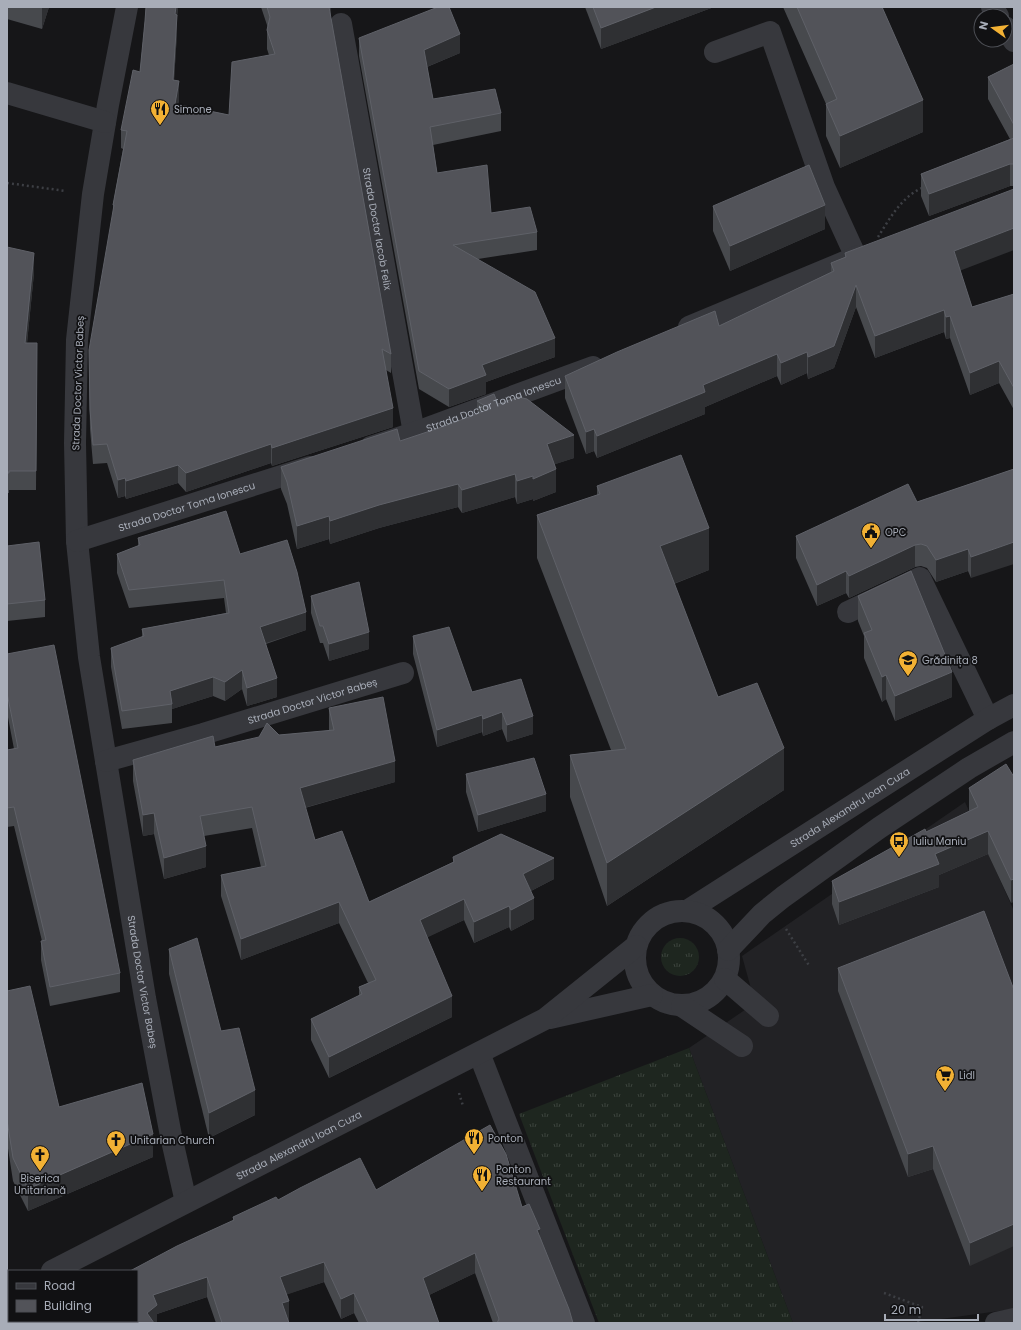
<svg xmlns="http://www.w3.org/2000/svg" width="1021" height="1330" font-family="Poppins,sans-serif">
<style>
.built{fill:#222225}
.grass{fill:url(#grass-tufts)}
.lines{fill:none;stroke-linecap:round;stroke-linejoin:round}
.path{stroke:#3d3f44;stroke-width:2.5;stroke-dasharray:2 3;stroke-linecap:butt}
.minor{stroke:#37383d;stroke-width:22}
.wall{fill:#47494d}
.shaded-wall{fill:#2f3033}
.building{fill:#525359;stroke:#5f6168}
.labels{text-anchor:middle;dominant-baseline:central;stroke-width:3.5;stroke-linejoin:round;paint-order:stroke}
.poi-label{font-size:10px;fill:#a8adb8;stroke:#111113;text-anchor:start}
.street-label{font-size:10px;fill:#a8adb8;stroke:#111113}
</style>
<defs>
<pattern id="grass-tufts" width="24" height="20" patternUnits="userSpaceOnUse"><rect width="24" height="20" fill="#1e261f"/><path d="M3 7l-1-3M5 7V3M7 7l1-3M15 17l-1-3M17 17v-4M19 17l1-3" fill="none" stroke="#3c433d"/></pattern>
</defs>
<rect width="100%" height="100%" fill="#161618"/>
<!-- built -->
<polygon class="built" points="965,802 1014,911 1014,1309 911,1323 793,1323 689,1048 755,1003 742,956"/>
<!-- grass -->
<g class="grass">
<circle cx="680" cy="957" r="19"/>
<polygon points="689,1048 793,1323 599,1323 519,1114"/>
</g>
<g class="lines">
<!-- path -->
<g class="path">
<polyline points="7,183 66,191"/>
<path d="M878,237C890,218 902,196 924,187"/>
<polyline points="786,929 810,967"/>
<polyline points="459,1093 463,1106"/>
<polyline points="884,1293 922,1307 918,1323"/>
</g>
<!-- minor -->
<g class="minor">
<path id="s1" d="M127,7L108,105L93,194L77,340L75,443L77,541L89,657L106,761L145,998L171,1136L186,1202"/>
<polyline points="992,7 998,16"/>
<path id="s2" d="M341,24L414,433"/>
<polyline points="1005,27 1014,41"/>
<polyline points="715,52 770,32 824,187 856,257"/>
<polyline points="7,93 105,122"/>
<polyline points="689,327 859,256"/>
<path id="s3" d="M371,447L414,433L593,367"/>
<path id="s4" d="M77,541L310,467"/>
<polyline points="848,612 920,578 988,719"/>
<path id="s5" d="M106,761L203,734L403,673"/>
<path id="s6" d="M687,911L988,719L1014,705"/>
<circle cx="682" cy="958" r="47"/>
<polyline points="728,950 762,914 783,897 879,828 969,768 1014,742"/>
<polyline points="725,979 768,1016"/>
<polyline points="682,1006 742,1046"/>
<polyline points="550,1018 652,995"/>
<polyline points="479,1053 584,1323"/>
<path id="s7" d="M52,1271L545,1019L636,946"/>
<polyline points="7,1294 9,1293"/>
<polyline points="996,1323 1014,1319"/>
</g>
</g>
<!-- wall -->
<g class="wall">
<polygon points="7,7 49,7 42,29 7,19"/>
<polygon points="146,7 178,7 177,17 177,33 174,80 179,100 178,104 229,115 269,55 267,49 267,30 268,28 261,7 331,7 331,18 391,354 391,373 386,370 393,427 272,466 271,463 186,492 178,483 126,499 125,496 118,498 107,463 93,464 90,429 89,369 113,214 113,205 123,149 121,148 121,130 140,72 145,21"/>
<polygon points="585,7 714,7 601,49"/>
<polygon points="783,7 882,7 923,132 840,168 826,136 826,104"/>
<polygon points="359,38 460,53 427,67 433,99 501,113 501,131 433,145 437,173 491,213 537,232 537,250 478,259 555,357 486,382 486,394 449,407 419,389 359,56"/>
<polygon points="1014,64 1014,186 1010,186 929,216 921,196 921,174 1010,139 988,99 988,77"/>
<polygon points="713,206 825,229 730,271 713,231"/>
<polygon points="7,247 34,273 27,343 37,343 36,490 9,490 9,493 7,493"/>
<polygon points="845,253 960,271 972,307 1014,294 1014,410 999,383 970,395 950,338 946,339 944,332 875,358 856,307 834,368 808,379 807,373 781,385 777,376 705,407 705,414 597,458 594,451 586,454 565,398 565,376 719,326 831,272 831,263 845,257"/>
<polygon points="477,401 498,404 574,458 555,464 556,492 533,501 533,499 517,504 515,497 462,513 458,507 379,528 330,544 329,539 297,549 287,504 281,489 281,467 400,441 439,428 477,414"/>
<polygon points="1014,469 971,578 968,571 936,582 927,568 921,566 915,567 849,598 846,593 817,606 796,558 796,536 917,502"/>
<polygon points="597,486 709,570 674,584 718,697 784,790 607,906 570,797 570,755 611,750 537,558 537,515 597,495"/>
<polygon points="138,538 240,554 306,630 266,644 277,697 247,706 242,689 225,701 213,696 172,709 172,723 122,729 111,667 111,648 142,637 142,629 226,613 224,598 129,608 117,573 117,554 138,546"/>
<polygon points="7,546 45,600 45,617 7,621"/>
<polygon points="311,596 369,649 329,661 323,643 320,643 311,613"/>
<polygon points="858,596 952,697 895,721 886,699 882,702 864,658 864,636 858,621"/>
<polygon points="413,636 472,692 533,734 507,742 502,729 483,736 482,732 437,747 413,654"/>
<polygon points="7,654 120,973 120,992 50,1006 41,960 41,941 42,941 14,826 7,827 7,750 14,749 7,712"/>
<polygon points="329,708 395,782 305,808 315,840 369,902 453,862 453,857 554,879 531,891 534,919 511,931 509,927 474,943 464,920 427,937 452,1017 329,1078 311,1040 311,1019 359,996 359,987 368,983 339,923 241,960 221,896 221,875 261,867 252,828 204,836 206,867 164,879 154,834 143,836 133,781 133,760 215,747 279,735 329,731"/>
<polygon points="466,774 546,811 478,832 466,792"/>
<polygon points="1014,777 1011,903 988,854 939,875 939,887 839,925 832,904 832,881 969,811 969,788"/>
<polygon points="169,949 221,1031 255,1115 209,1138 169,974"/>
<polygon points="838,968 1014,990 970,1266 933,1169 908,1177 838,991"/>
<polygon points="7,991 59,1107 153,1157 28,1211 13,1181 7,1142"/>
<polygon points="376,1190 522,1207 540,1236 573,1323 493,1323 475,1273 429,1295 439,1323 359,1323 354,1313 341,1319 324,1282 287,1294 288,1321 289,1323 216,1323 207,1297 157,1314 157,1323 30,1321 233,1221 233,1217 278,1200"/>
</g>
<!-- shaded-wall -->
<g class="shaded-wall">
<polygon points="42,7 49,7 42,29"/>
<polygon points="176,7 178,7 177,17 177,33 173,98 173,80 175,14"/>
<polygon points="329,7 331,7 331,17 329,20"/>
<polygon points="656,7 714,7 601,49 601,28"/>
<polygon points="460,34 460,53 424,68 424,50"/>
<polygon points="179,81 179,100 175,122 175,104"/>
<polygon points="923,100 923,132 840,168 840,136"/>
<polygon points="1010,164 1010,186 929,216 929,194"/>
<polygon points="825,205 825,229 730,271 730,246"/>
<polygon points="1014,228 1014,250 954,273 954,251"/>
<polygon points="34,253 34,273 25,363 25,343"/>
<polygon points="856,285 856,307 834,368 808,379 808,357"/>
<polygon points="944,310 944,332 875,358 875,336"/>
<polygon points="950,316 950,338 946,339 946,317"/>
<polygon points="555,338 555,357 486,382 486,394 449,407 449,389 482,365"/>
<polygon points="807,352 807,373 781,385 781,363"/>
<polygon points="777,354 777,376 705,407 705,414 597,458 597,436 703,385"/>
<polygon points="999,361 999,383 970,395 970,373"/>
<polygon points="393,408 393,427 272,466 272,448"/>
<polygon points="594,429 594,451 586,454 586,432"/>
<polygon points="574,435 574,458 547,467 547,444"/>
<polygon points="271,444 271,463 186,492 186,473"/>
<polygon points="178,465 178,483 126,499 126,481"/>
<polygon points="556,469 556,492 533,501 533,479"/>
<polygon points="515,474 515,497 462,513 462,490"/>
<polygon points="533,476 533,499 517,504 517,481"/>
<polygon points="125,478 125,496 118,498 118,480"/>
<polygon points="458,484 458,507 379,528 330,544 330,521 379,505"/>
<polygon points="329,516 329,539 297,549 297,526"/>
<polygon points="709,528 709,570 660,589 660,546"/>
<polygon points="1014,542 1014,564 971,578 971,557"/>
<polygon points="915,545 915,567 849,598 849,576"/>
<polygon points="968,549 968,571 936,582 936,560"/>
<polygon points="846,571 846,593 817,606 817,585"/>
<polygon points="306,612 306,630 260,645 260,627"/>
<polygon points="369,632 369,649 329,661 329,644"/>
<polygon points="242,670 242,689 225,701 225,682"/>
<polygon points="952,672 952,697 895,721 895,696"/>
<polygon points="886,675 886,699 882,702 882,677"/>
<polygon points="213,677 213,696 172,709 172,704 170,691"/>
<polygon points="277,678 277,697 247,706 247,688"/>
<polygon points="502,712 502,729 483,736 483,719"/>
<polygon points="482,715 482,732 437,747 437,730"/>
<polygon points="533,716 533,734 507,742 507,725"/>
<polygon points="784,748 784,790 607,906 607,863"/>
<polygon points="395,761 395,782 300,809 300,788"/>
<polygon points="546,794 546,811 478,832 478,815"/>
<polygon points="154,813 154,834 143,836 143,815"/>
<polygon points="988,831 988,854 939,875 939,887 839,925 839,902 935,854"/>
<polygon points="206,846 206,867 164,879 164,858"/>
<polygon points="554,858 554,879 523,895 523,874"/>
<polygon points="1014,879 1014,902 1011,903 1011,880"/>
<polygon points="534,898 534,919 511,931 511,910"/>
<polygon points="464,899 464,920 420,941 420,920"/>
<polygon points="339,902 339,923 241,960 241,939"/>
<polygon points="509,906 509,927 474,943 474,922"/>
<polygon points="452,996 452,1017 329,1078 329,1057"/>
<polygon points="255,1090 255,1115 209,1138 209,1113"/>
<polygon points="153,1134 153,1157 28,1211 28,1189"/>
<polygon points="933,1146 933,1169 908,1177 908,1154"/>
<polygon points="1014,1224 1014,1246 970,1266 970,1243"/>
<polygon points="540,1229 540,1249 537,1230"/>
<polygon points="475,1253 475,1273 423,1298 423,1278"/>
<polygon points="324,1262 324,1282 280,1297 280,1277"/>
<polygon points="207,1277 207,1297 157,1314 157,1323 147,1323 147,1313 153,1295"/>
<polygon points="354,1293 354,1313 341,1319 341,1299"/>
<polygon points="289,1301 289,1321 282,1323 282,1303"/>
</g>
<!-- building -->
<g class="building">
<polygon points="146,7 176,7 175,14 177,15 173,80 179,81 175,104 229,115 232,62 275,54 267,30 270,17 267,7 329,7 391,354 382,349 393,408 272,448 271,444 186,473 178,465 126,481 125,478 118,480 107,444 93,445 90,410 89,350 114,205 113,205 127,131 121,130 133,70 140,72 145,21"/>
<polygon points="438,7 449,7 460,34 424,50 433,99 495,89 501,113 430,127 437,173 487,165 491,213 530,207 537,232 453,245 535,292 555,338 482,365 486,375 449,389 419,371 359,38"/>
<polygon points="593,7 656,7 601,28"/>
<polygon points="797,7 882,7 923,100 840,136 826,104 837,99"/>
<polygon points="1014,64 1014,125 988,77"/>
<polygon points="1014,138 1014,164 1010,164 929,194 921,174"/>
<polygon points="809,165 825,205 730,246 713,206"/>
<polygon points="1014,189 1014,228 954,251 972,307 1014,294 1014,388 999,361 970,373 950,316 946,317 944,310 875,336 856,285 834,346 808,357 807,352 781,363 777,354 703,385 705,392 597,436 594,429 586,432 565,376 617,352 715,311 719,326 834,271 831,263 846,257 845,253"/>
<polygon points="7,247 34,253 25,343 37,343 36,471 9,471 9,473 7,473"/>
<polygon points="494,394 498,404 518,397 527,399 574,435 547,444 556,469 533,479 533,476 517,481 515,474 462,490 458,484 379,505 330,521 329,516 297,526 287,482 281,467 397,429 400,441 439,428 490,409 477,401"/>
<polygon points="681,455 709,528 660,546 718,697 757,683 784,748 607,863 570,755 626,749 537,515 600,494 597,486"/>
<polygon points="1014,469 1014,542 971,557 968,549 936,560 927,546 921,544 915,545 849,576 846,571 817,585 796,536 908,484 917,502"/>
<polygon points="226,511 240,554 287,540 297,572 306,612 260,627 277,678 247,688 242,670 225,682 213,677 170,691 172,704 122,711 111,648 144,636 142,629 229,613 224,580 129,590 117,554 140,545 138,538"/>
<polygon points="39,542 45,600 7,604 7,546"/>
<polygon points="911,571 952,672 895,696 886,675 882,677 864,633 872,630 858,596"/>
<polygon points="359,582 369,632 329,644 323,626 320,626 311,596"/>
<polygon points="449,627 472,692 521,679 533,716 507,725 502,712 483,719 482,715 437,730 413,636"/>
<polygon points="54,645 120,973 50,987 41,941 46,940 14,807 7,808 7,750 18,748 7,693 7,654"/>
<polygon points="383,697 395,761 300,788 315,840 342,831 369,902 454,862 453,857 501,834 554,858 523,874 534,898 511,910 509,906 474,922 464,899 420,920 452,996 329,1057 311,1019 362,994 359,987 376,980 339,902 241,939 221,875 266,866 252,807 200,816 206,846 164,858 154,813 143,815 133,760 213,736 215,747 259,737 267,723 279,735 334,730 329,708"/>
<polygon points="534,758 546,794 478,815 466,774"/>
<polygon points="1006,764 1014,777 1014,879 1011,880 988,831 935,854 939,864 839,902 832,881 925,829 926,832 978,807 969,788"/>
<polygon points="984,911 1014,990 1014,1224 970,1243 933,1146 908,1154 838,968"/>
<polygon points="197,938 221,1031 239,1028 255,1090 209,1113 169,949"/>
<polygon points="30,986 59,1107 142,1083 153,1134 28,1189 13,1158 7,1120 7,991"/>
<polygon points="490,1125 506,1154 522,1207 529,1204 540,1229 537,1230 569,1309 573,1323 497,1323 499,1319 475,1253 423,1278 439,1323 368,1323 354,1293 341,1299 324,1262 280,1277 289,1301 282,1303 289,1323 222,1323 207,1277 153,1295 157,1305 147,1313 154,1323 25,1323 30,1321 137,1321 137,1271 130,1271 177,1246 234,1220 233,1217 276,1197 278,1200 300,1188 360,1158 376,1190"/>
</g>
<!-- icons -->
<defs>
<symbol id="restaurant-pin" viewBox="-11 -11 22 30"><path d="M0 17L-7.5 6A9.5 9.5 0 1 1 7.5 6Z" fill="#f2b134" stroke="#111113"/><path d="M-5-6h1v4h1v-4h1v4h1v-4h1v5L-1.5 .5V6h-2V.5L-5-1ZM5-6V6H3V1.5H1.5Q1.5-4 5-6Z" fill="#111"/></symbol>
<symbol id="civic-pin" viewBox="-11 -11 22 30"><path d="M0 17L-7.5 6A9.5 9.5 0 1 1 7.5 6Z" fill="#f2b134" stroke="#111113"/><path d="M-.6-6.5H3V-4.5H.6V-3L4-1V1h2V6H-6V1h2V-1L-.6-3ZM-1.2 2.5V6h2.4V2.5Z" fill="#111"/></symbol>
<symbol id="school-pin" viewBox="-11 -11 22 30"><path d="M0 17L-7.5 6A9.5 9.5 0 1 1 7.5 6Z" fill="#f2b134" stroke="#111113"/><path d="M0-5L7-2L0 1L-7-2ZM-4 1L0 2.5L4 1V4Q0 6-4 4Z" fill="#111"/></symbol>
<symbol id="bus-pin" viewBox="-11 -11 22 30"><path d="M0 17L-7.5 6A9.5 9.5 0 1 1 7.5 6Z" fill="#f2b134" stroke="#111113"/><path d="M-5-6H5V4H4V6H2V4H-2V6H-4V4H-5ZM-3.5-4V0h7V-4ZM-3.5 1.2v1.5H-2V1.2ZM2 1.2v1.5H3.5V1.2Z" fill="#111"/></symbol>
<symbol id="supermarket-pin" viewBox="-11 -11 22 30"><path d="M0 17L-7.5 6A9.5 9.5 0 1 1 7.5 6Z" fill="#f2b134" stroke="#111113"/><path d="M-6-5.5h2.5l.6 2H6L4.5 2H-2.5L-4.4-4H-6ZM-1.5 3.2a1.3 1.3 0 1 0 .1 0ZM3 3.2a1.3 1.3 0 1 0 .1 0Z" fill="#111"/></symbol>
<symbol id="church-pin" viewBox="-11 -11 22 30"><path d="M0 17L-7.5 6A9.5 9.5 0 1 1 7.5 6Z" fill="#f2b134" stroke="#111113"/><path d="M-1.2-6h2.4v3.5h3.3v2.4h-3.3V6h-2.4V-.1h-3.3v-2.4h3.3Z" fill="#111"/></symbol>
</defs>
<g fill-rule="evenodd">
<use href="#restaurant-pin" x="149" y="98" width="22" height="30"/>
<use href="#civic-pin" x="860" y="521" width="22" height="30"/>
<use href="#school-pin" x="897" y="649" width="22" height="30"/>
<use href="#bus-pin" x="888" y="830" width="22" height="30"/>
<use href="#supermarket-pin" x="934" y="1064" width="22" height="30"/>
<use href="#restaurant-pin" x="463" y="1127" width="22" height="30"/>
<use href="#church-pin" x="105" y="1129" width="22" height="30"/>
<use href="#church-pin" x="29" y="1144" width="22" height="30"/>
<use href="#restaurant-pin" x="471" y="1164" width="22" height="30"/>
</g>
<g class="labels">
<!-- poi labels -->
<g class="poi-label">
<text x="174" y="109">Simone</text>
<text x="885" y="532">OPC</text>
<text x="922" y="660">Grădinița 8</text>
<text x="913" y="841">Iuliu Maniu</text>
<text x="959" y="1075">Lidl</text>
<text x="488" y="1138">Ponton</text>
<text x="130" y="1140">Unitarian Church</text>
<text x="496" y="1169">Ponton<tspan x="496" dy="12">Restaurant</tspan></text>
<text x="40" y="1178" text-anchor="middle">Biserica<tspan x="40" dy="12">Unitariană</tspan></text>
</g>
<!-- street labels -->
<g class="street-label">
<text stroke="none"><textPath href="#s2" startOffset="208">Strada Doctor Iacob Felix</textPath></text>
<text transform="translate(78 383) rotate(-88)">Strada Doctor Victor Babeș</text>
<text stroke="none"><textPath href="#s3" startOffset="130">Strada Doctor Toma Ionescu</textPath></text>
<text stroke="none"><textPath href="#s4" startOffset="115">Strada Doctor Toma Ionescu</textPath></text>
<text stroke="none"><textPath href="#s5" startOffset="215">Strada Doctor Victor Babeș</textPath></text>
<text stroke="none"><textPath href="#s6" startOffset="193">Strada Alexandru Ioan Cuza</textPath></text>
<text stroke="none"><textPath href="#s1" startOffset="984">Strada Doctor Victor Babeș</textPath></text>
<text stroke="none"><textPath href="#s7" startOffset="277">Strada Alexandru Ioan Cuza</textPath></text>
</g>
</g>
<!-- border -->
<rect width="1021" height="1330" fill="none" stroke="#a8adb8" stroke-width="16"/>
<!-- legend -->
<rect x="8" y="1270" width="130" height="52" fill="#111113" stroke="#4d4f55"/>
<rect x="16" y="1283" width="20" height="6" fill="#37383d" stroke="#4d4f55"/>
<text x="44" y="1290" font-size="12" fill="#a8adb8">Road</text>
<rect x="16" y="1300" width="20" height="12" fill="#525359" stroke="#4d4f55"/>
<text x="44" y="1310" font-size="12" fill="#a8adb8">Building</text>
<!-- north arrow -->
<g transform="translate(993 28) rotate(284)"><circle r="19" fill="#111113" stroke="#4d4f55"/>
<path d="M0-3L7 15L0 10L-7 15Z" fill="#f2b134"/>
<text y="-6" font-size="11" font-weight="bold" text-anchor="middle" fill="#a8adb8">N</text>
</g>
<!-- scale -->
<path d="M885 1314v6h93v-6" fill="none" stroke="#a8adb8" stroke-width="2"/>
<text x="891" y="1314" font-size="12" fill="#a8adb8" stroke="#111113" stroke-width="3" paint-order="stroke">20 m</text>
</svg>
